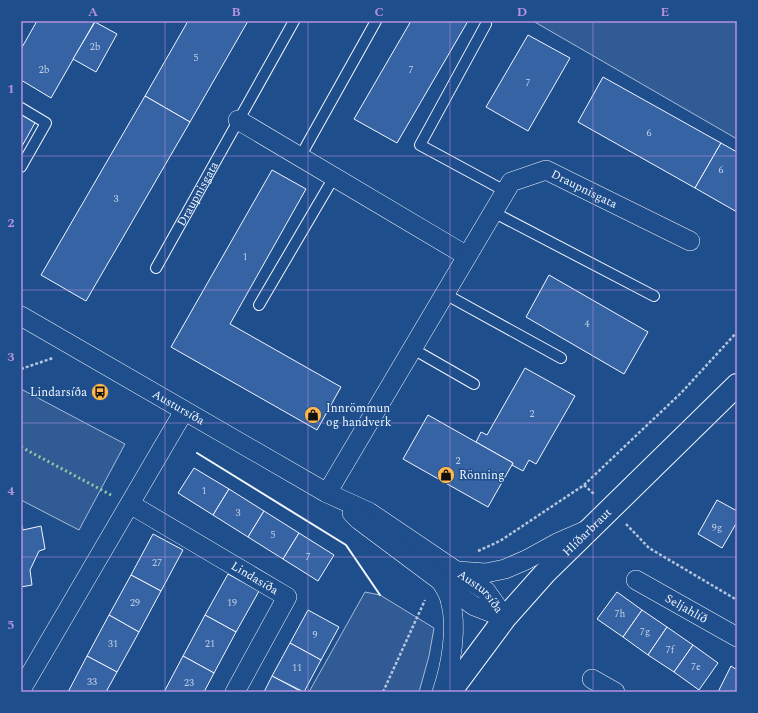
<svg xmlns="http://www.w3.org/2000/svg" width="758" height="713" font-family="Spectral,serif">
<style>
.built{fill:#305b95;stroke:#a8bbd7}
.building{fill:#3563a3;stroke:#f2f6ff}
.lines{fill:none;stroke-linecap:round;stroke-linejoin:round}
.service-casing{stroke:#f2f6ff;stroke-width:12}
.minor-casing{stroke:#f2f6ff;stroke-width:20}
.secondary-casing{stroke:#f2f6ff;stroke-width:24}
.path{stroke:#b3c4dc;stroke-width:2.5;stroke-dasharray:3 2;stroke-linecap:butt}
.service{stroke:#1f4e8c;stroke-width:10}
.minor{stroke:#1f4e8c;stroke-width:19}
.secondary{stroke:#1f4e8c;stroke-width:22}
.hedge{stroke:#97c8a6;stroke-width:3;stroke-dasharray:2 3;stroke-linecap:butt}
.wall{stroke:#f2f6ff;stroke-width:2}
.grid{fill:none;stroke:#b691df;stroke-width:1;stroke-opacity:0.55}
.labels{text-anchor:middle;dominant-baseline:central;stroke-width:3;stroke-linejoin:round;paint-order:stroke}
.number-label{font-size:10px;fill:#c3d1e8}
.street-label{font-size:12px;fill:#f2f6ff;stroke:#1f4e8c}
.poi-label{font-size:12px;fill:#f2f6ff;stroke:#1f4e8c;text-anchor:start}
.neatline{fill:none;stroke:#b691df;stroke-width:1.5}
.grid-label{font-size:13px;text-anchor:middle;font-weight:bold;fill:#b691df}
</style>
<rect width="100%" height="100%" fill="#1f4e8c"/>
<!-- built -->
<g class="built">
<polygon points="533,21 734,21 737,23 737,139"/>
<polygon points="21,389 125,444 79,530 21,500"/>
<polygon points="365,592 380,595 434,628 429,656 419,692 309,692"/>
</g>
<!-- building -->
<g class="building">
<polygon points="37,21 95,21 51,98 21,80 21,49"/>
<polygon points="188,21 248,21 190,122 145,96"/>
<polygon points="411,21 468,21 397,143 354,119"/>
<polygon points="95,22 117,34 96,72 73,59"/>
<polygon points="528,35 570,58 528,131 486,107"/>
<polygon points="603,77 721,143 695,188 578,122"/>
<polygon points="145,96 190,122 86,301 41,275"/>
<polygon points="21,113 36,121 21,148"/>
<polygon points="721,143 737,152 737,212 695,188"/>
<polygon points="272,170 306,189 230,324 341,387 317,430 171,347"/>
<polygon points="549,275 648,332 624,374 526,317"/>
<polygon points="525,368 575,396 536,464 529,460 523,471 512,465 513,463 476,442 481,432 487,435"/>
<polygon points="428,415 513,463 488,507 403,459"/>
<polygon points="194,468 229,489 213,515 178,493"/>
<polygon points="229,489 264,511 248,537 213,515"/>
<polygon points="717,500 737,511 737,522 722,548 698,534"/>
<polygon points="264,511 299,533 283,559 248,537"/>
<polygon points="21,522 23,530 41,526 45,549 39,551 30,570 32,585 21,587"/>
<polygon points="299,533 334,555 318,581 283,559"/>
<polygon points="153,534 183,550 161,591 131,575"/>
<polygon points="228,574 259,591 236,632 205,615"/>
<polygon points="131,575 161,591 139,632 109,615"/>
<polygon points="617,592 642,610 623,637 597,619"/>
<polygon points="308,610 339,627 321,660 290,643"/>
<polygon points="642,610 667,627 648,655 623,637"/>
<polygon points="109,615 139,632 117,672 87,656"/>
<polygon points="205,615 236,632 214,673 183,656"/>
<polygon points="667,627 693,645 674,672 648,655"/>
<polygon points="290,643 321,660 304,692 272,676"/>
<polygon points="693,645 718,663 699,690 674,672"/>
<polygon points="87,656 117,672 106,692 68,692"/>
<polygon points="183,656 214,673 204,692 164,692"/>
<polygon points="731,666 737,670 737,692 718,692"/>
<polygon points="272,676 302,692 264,692"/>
</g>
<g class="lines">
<defs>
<g id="service">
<polyline points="486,24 420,145 505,191"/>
<polyline points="21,108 46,123 21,167"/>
<polyline points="300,157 376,21"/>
<polyline points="493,212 654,296"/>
<path id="s1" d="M156,268L294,21"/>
<polyline points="445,294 561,358"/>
<polyline points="259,305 334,177"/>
<polyline points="413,349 474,384"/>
</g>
<g id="minor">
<polyline points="238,120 467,256"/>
<path id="s2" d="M21,316L327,493L369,512L486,591L505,618"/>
<path id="s3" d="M327,493L511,182L546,170L690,241"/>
<path id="s4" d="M130,504L287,597L235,692"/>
<polyline points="352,513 359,520 474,606 505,618"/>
<polyline points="457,571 486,573 505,569 526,560 557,543 587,530"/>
<path id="s5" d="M636,580L737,637"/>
<polyline points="592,679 615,692"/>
<polyline points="21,690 184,411"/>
<path d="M442,692C451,666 458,627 450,600C449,594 445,588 442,583"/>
</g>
<g id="secondary">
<path id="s6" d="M450,692L505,618L545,573L737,385"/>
</g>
</defs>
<!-- service casing -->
<use href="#service" class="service-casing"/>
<!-- minor casing -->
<use href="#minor" class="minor-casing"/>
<!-- secondary casing -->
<use href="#secondary" class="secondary-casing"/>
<!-- path -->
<g class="path">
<polyline points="21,369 53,358"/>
<polyline points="584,485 594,494"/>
<polyline points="626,524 649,548 737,600"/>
<polyline points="478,551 500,541 584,485 682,392 737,332"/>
<polyline points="383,692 425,600"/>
</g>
<!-- service -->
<use href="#service" class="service"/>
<!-- minor -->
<use href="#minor" class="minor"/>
<!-- secondary -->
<use href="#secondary" class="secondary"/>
<!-- hedge -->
<polyline class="hedge" points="21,447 113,496"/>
<!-- wall -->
<polyline class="wall" points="197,453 346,545 380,595"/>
</g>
<!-- grid -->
<path class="grid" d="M165,21V692M308,21V692M450,21V692M593,21V692M21,156H737M21,290H737M21,423H737M21,557H737"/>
<!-- icons -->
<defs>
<symbol id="bus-disc" viewBox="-11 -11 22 22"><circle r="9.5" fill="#ffb74d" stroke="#1f4e8c"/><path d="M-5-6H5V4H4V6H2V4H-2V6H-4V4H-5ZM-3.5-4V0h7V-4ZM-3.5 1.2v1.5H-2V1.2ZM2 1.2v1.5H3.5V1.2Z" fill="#111"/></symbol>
<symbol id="shop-disc" viewBox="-11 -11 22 22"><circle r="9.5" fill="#ffb74d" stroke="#1f4e8c"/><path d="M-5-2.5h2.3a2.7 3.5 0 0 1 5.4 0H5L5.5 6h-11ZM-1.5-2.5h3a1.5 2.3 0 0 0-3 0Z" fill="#111"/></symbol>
</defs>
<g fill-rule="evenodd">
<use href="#bus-disc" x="90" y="382" width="20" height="20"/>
<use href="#shop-disc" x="303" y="405" width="20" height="20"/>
<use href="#shop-disc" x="436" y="465" width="20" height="20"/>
</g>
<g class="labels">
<!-- number labels -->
<g class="number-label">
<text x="95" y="47">2b</text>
<text x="196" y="58">5</text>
<text x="44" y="70">2b</text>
<text x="411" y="70">7</text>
<text x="528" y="83">7</text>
<text x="649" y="133">6</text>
<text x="721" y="170">6</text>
<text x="116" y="199">3</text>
<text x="245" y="257">1</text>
<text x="587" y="324">4</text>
<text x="532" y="414">2</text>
<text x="458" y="461">2</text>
<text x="204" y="491">1</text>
<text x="238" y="513">3</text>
<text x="717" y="528">9g</text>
<text x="273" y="535">5</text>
<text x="308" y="557">7</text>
<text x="157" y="563">27</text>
<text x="135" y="603">29</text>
<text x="232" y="603">19</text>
<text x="620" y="614">7h</text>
<text x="645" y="632">7g</text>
<text x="315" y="635">9</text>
<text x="113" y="644">31</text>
<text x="210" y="644">21</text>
<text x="670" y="650">7f</text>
<text x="696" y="667">7e</text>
<text x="297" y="668">11</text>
<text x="92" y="682">33</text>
<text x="189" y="683">23</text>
</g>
<!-- street labels -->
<g class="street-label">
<text stroke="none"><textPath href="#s3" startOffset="441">Draupnisgata</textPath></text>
<text stroke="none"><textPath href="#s1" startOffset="85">Draupnisgata</textPath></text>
<text stroke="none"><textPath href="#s2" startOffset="182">Austursíða</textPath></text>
<text stroke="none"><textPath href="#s6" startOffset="211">Hlíðarbraut</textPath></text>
<text stroke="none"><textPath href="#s4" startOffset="145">Lindasíða</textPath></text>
<text stroke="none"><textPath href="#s2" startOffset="537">Austursíða</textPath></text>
<text stroke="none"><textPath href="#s5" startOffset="58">Seljahlíð</textPath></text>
</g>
<!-- poi labels -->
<g class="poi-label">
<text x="87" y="392" text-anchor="end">Lindarsíða</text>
<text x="326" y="408">Innrömmun<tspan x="326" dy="14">og handverk</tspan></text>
<text x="459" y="475">Rönning</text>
</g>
</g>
<!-- border -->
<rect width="758" height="713" fill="none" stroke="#1f4e8c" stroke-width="44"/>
<rect x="22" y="22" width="714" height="669" class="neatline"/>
<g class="grid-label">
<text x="93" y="16">A</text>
<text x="236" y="16">B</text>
<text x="379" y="16">C</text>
<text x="522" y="16">D</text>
<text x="665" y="16">E</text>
<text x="11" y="93">1</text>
<text x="11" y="227">2</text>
<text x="11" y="361">3</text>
<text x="11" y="495">4</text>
<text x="11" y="629">5</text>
</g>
</svg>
